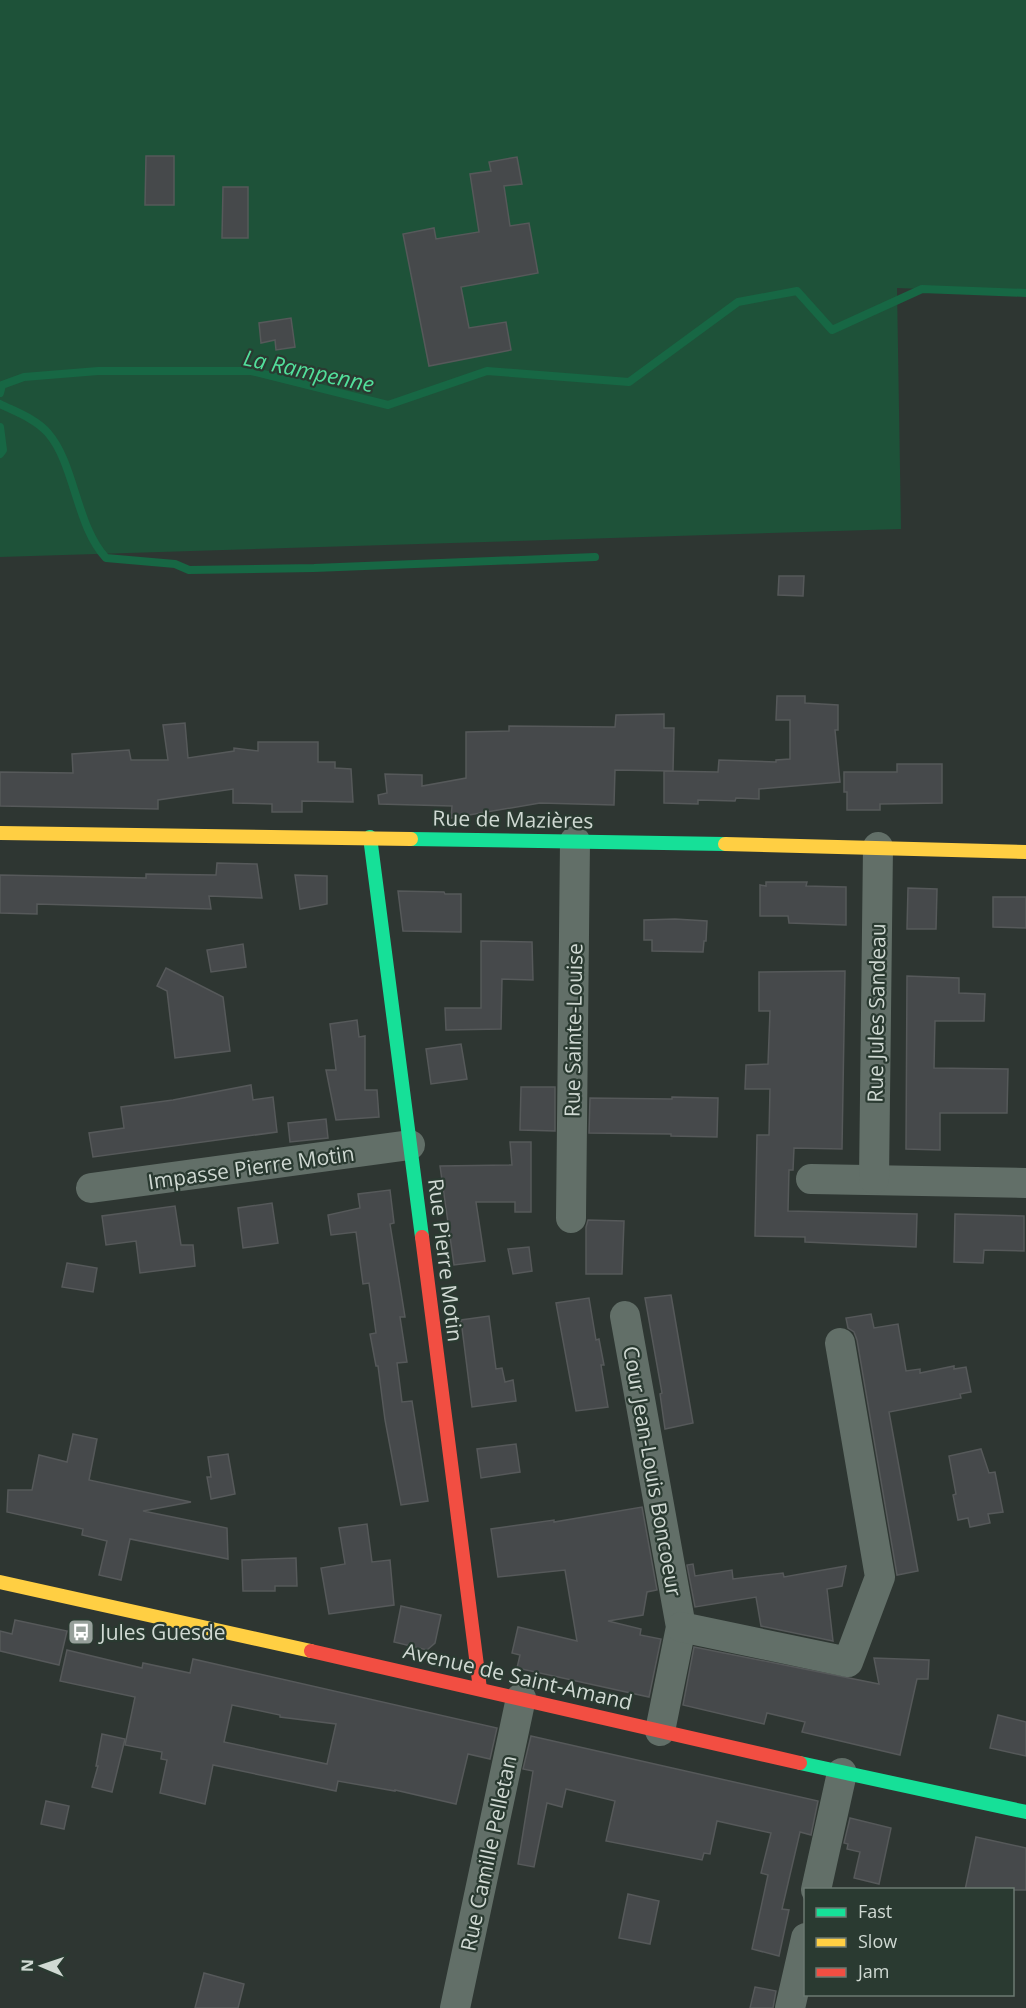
<svg xmlns="http://www.w3.org/2000/svg" width="1026" height="2008" font-family="'Open Sans',sans-serif">
<style>
.green{fill:#1e5239}
.lines{fill:none;stroke-linecap:round;stroke-linejoin:round}
.stream{stroke:#176744;stroke-width:8}
.building{fill:#46494b;stroke:#56595a;stroke-width:1.5;fill-rule:evenodd}
.street{stroke:#626f68;stroke-width:30}
.fast{stroke:#16e098;stroke-width:14}
.slow{stroke:#ffcf43;stroke-width:14}
.jam{stroke:#f24e42;stroke-width:14}
.labels{text-anchor:middle;dominant-baseline:central;stroke-width:4.5;stroke-linejoin:round;paint-order:stroke}
.street-label{font-size:21px;fill:#d0d9d3;stroke:#2a3a31}
.poi-label{font-size:21px;fill:#d0d9d3;stroke:#2a3a31;text-anchor:start}
.water-label{font-size:22px;font-style:italic;fill:#52df9b;stroke:#2a3a31}
</style>
<rect width="100%" height="100%" fill="#2e3632"/>
<!-- green -->
<polygon class="green" points="0,0 1026,0 1026,293 897,288 901,529 0,557"/>
<g class="lines">
<!-- stream -->
<g class="stream">
<polyline points="0,393 2,385 24,377 98,371 251,371 388,405 487,371 629,382 738,302 797,291 832,330 922,289 1026,293"/>
<path d="M0,404C16,412 36,419 48,433C75,464 76,526 106,558L175,564L189,570L314,568L595,557"/>
<polyline points="0,427 3,450 0,454"/>
</g>
</g>
<!-- building -->
<g class="building">
<polygon points="146,156 174,156 174,205 145,205"/>
<polygon points="517,157 522,184 504,186 510,226 529,223 538,273 461,287 469,328 506,322 511,350 429,366 403,234 434,228 436,239 479,232 470,174 491,171 489,162"/>
<polygon points="223,187 248,187 248,238 222,238"/>
<polygon points="291,318 295,347 276,350 275,340 261,343 259,323"/>
<polygon points="779,576 804,576 803,596 778,595"/>
<polygon points="777,696 805,696 805,703 838,705 838,730 835,730 840,782 759,789 759,799 736,798 735,801 698,800 698,804 664,803 664,771 718,772 719,760 776,762 776,760 790,759 790,720 776,720"/>
<polygon points="664,714 664,728 674,728 673,771 615,770 614,805 540,803 451,818 452,806 379,804 378,795 387,793 385,774 422,775 422,786 466,778 466,732 509,731 509,726 615,727 616,715"/>
<polygon points="185,723 188,758 234,751 234,748 258,751 258,742 318,742 318,762 335,762 335,768 351,769 353,802 302,801 302,812 272,812 272,804 233,803 233,789 158,800 158,809 0,806 0,772 73,773 72,754 129,750 131,760 168,760 163,725"/>
<polygon points="897,764 942,764 942,803 880,804 880,810 847,810 847,792 844,792 844,772 897,772"/>
<polygon points="217,863 257,864 262,898 209,896 211,909 37,904 37,914 0,913 0,875 146,878 146,874 216,875"/>
<polygon points="295,875 327,876 327,904 300,909"/>
<polygon points="766,882 807,882 806,886 846,887 846,925 789,923 788,916 760,916 760,885 766,886"/>
<polygon points="908,888 937,889 936,929 907,929"/>
<polygon points="398,891 444,892 445,894 461,894 461,932 403,931"/>
<polygon points="993,897 1026,897 1026,928 993,927"/>
<polygon points="675,919 707,921 706,941 704,941 703,952 652,951 652,940 644,940 644,920"/>
<polygon points="481,941 532,942 533,980 502,979 501,1029 446,1030 445,1008 481,1008"/>
<polygon points="243,944 246,967 211,972 207,950"/>
<polygon points="166,968 223,997 230,1051 175,1058 167,991 157,986"/>
<polygon points="845,971 842,1149 794,1148 793,1170 789,1170 788,1211 917,1214 916,1247 805,1242 805,1237 755,1236 757,1135 769,1135 770,1089 745,1089 746,1065 768,1064 770,1011 759,1011 759,972"/>
<polygon points="907,976 959,978 959,993 985,994 984,1021 935,1021 934,1068 1008,1069 1007,1113 940,1113 940,1150 906,1149"/>
<polygon points="357,1020 359,1037 365,1036 365,1090 377,1090 379,1117 336,1120 326,1070 336,1070 330,1024"/>
<polygon points="461,1044 467,1079 431,1084 426,1049"/>
<polygon points="251,1085 253,1100 273,1097 277,1132 93,1157 89,1133 124,1128 121,1107 173,1100"/>
<polygon points="521,1087 555,1087 555,1131 520,1130"/>
<polygon points="672,1097 718,1098 717,1137 671,1136 671,1134 589,1133 590,1098 672,1099"/>
<polygon points="326,1119 328,1138 290,1142 288,1123"/>
<polygon points="510,1142 531,1142 531,1212 515,1212 515,1202 476,1202 485,1261 454,1265 440,1166 512,1165"/>
<polygon points="390,1190 394,1223 390,1224 405,1317 400,1317 407,1362 397,1363 402,1402 412,1401 428,1501 401,1505 385,1420 378,1366 376,1366 370,1334 376,1333 369,1283 363,1284 356,1232 331,1235 328,1215 360,1208 358,1194"/>
<polygon points="272,1203 278,1243 243,1248 238,1208"/>
<polygon points="175,1206 181,1245 193,1245 195,1266 140,1273 136,1241 106,1245 102,1216"/>
<polygon points="955,1214 1024,1216 1024,1251 984,1250 983,1263 954,1262"/>
<polygon points="588,1220 624,1221 622,1274 586,1274 586,1227"/>
<polygon points="529,1247 532,1271 513,1274 508,1249"/>
<polygon points="67,1263 97,1268 93,1292 62,1287"/>
<polygon points="671,1295 693,1423 665,1429 660,1394 662,1393 645,1298"/>
<polygon points="589,1298 596,1340 599,1339 604,1365 601,1365 608,1407 576,1411 556,1303"/>
<polygon points="871,1314 874,1328 898,1324 906,1371 920,1369 920,1373 954,1366 954,1369 966,1367 971,1392 960,1394 961,1398 889,1412 918,1571 897,1575 857,1340 854,1332 848,1328 846,1318"/>
<polygon points="489,1316 496,1369 502,1368 505,1382 513,1380 516,1401 472,1407 461,1320"/>
<polygon points="73,1434 97,1439 89,1480 191,1502 143,1511 227,1528 228,1559 130,1539 121,1580 99,1575 107,1541 82,1535 83,1529 7,1512 8,1490 32,1490 39,1455 67,1462"/>
<polygon points="516,1444 520,1472 481,1478 477,1449"/>
<polygon points="981,1449 989,1473 995,1472 1003,1512 988,1514 990,1523 970,1527 968,1518 958,1520 953,1495 956,1494 949,1456"/>
<polygon points="228,1454 235,1494 211,1499 207,1477 211,1477 208,1457"/>
<polygon points="642,1507 657,1590 647,1592 643,1615 608,1621 641,1629 640,1635 661,1639 649,1697 517,1668 520,1655 512,1653 518,1627 577,1641 565,1570 498,1577 491,1529 554,1520 554,1522"/>
<polygon points="367,1524 372,1562 390,1560 394,1605 329,1614 321,1568 345,1564 339,1528"/>
<polygon points="296,1558 297,1586 275,1586 275,1591 243,1591 242,1560"/>
<polygon points="693,1564 695,1576 732,1570 733,1579 783,1573 784,1577 846,1566 842,1586 827,1589 833,1641 761,1626 756,1597 695,1607 687,1565"/>
<polygon points="401,1606 441,1615 435,1643 427,1650 394,1642"/>
<polygon points="15,1620 67,1631 59,1665 0,1651 0,1631 12,1634"/>
<polygon points="694,1647 879,1684 874,1658 929,1660 928,1679 917,1679 900,1755 802,1732 805,1722 767,1713 764,1724 683,1705"/>
<path d="M67,1650L142,1668L143,1663L190,1673L193,1659L497,1728L490,1759L468,1754L456,1804L395,1790V1791L338,1781L336,1791L213,1765L205,1804L160,1793L167,1760L161,1759L162,1752L125,1745L135,1697L60,1681ZM232,1705L280,1715V1717L336,1724L327,1764L224,1742Z"/>
<polygon points="998,1715 1026,1722 1026,1756 990,1748"/>
<polygon points="102,1734 125,1739 112,1792 92,1787 98,1766 96,1766"/>
<polygon points="531,1736 818,1801 811,1835 800,1832 782,1909 789,1910 779,1956 752,1949 768,1875 761,1873 771,1833 717,1821 710,1854 704,1853 702,1860 606,1841 615,1801 566,1789 562,1807 547,1803 534,1867 518,1864 533,1771 523,1769"/>
<polygon points="46,1801 69,1806 64,1829 41,1824"/>
<polygon points="850,1818 891,1828 879,1884 854,1878 860,1852 847,1849 848,1844 844,1843"/>
<polygon points="976,1837 1026,1848 1026,1890 965,1890"/>
<polygon points="628,1894 659,1901 650,1944 619,1938"/>
<polygon points="204,1973 244,1984 238,2008 195,2008"/>
<polygon points="755,1987 776,1991 773,2008 750,2008"/>
</g>
<g class="lines">
<!-- street -->
<g class="street">
<polyline points="811,1179 1026,1183"/>
<polyline points="874,1179 878,847"/>
<polyline points="91,1188 410,1145"/>
<polyline points="571,1218 575,841"/>
<polyline points="625,1316 681,1627 660,1731"/>
<polyline points="681,1627 848,1662 880,1577 840,1343"/>
<polyline points="816,1890 842,1773"/>
<polyline points="455,2008 521,1698"/>
<polyline points="790,2008 806,1938"/>
</g>
<!-- fast -->
<g class="fast">
<polyline points="370,837 422,1237"/>
<polyline points="411,839 725,844"/>
<polyline points="800,1763 1026,1812"/>
</g>
<!-- slow -->
<g class="slow">
<polyline points="0,833 411,839"/>
<polyline points="725,844 1026,852"/>
<polyline points="0,1582 311,1651"/>
</g>
<!-- jam -->
<g class="jam">
<polyline points="422,1237 480,1689"/>
<polyline points="311,1651 800,1763"/>
</g>
</g>
<!-- icons -->
<defs>
<symbol id="bus-square" viewBox="-11 -11 22 22"><rect x="-9" y="-9" width="18" height="18" rx="4" fill="#97a09b" stroke="#2a3a31"/><path d="M-5-6H5V4H4V6H2V4H-2V6H-4V4H-5ZM-3.5-4V0h7V-4ZM-3.5 1.2v1.5H-2V1.2ZM2 1.2v1.5H3.5V1.2Z" fill="#fff"/></symbol>
</defs>
<g fill-rule="evenodd">
<use href="#bus-square" x="66" y="1617" width="30" height="30"/>
</g>
<g class="labels">
<!-- street labels -->
<g class="street-label">
<text transform="translate(513 819) rotate(1)">Rue de Mazières</text>
<text transform="translate(876 1013) rotate(-89)">Rue Jules Sandeau</text>
<text transform="translate(573 1030) rotate(-89)">Rue Sainte-Louise</text>
<text transform="translate(251 1167) rotate(-8)">Impasse Pierre Motin</text>
<text transform="translate(446 1260) rotate(83)">Rue Pierre Motin</text>
<text transform="translate(653 1471) rotate(80)">Cour Jean-Louis Boncoeur</text>
<text transform="translate(518 1676) rotate(13)">Avenue de Saint-Amand</text>
<text transform="translate(488 1853) rotate(-78)">Rue Camille Pelletan</text>
</g>
<!-- poi labels -->
<g class="poi-label">
<text x="100" y="1632">Jules Guesde</text>
</g>
<!-- water labels -->
<g class="water-label">
<text transform="translate(309 370) rotate(12)">La Rampenne</text>
</g>
</g>
<!-- legend -->
<rect x="804" y="1888" width="210" height="108" fill="#2a3a31" stroke="#6c7a72" stroke-width="1.5"/>
<rect x="816" y="1908" width="30" height="9" fill="#16e098" stroke="#6c7a72" stroke-width="1.5"/>
<text x="858" y="1918" font-size="18" fill="#d0d9d3">Fast</text>
<rect x="816" y="1938" width="30" height="9" fill="#ffcf43" stroke="#6c7a72" stroke-width="1.5"/>
<text x="858" y="1948" font-size="18" fill="#d0d9d3">Slow</text>
<rect x="816" y="1968" width="30" height="9" fill="#f24e42" stroke="#6c7a72" stroke-width="1.5"/>
<text x="858" y="1978" font-size="18" fill="#d0d9d3">Jam</text>
<!-- north arrow -->
<g transform="translate(42 1966) rotate(272)" stroke="#2a3a31" stroke-width="4.5" paint-order="stroke">
<path d="M0-4.5L10 22L0 15L-10 22Z" fill="#d0d9d3"/>
<text y="-9" font-size="16" font-weight="bold" text-anchor="middle" fill="#d0d9d3">N</text>
</g>
</svg>
